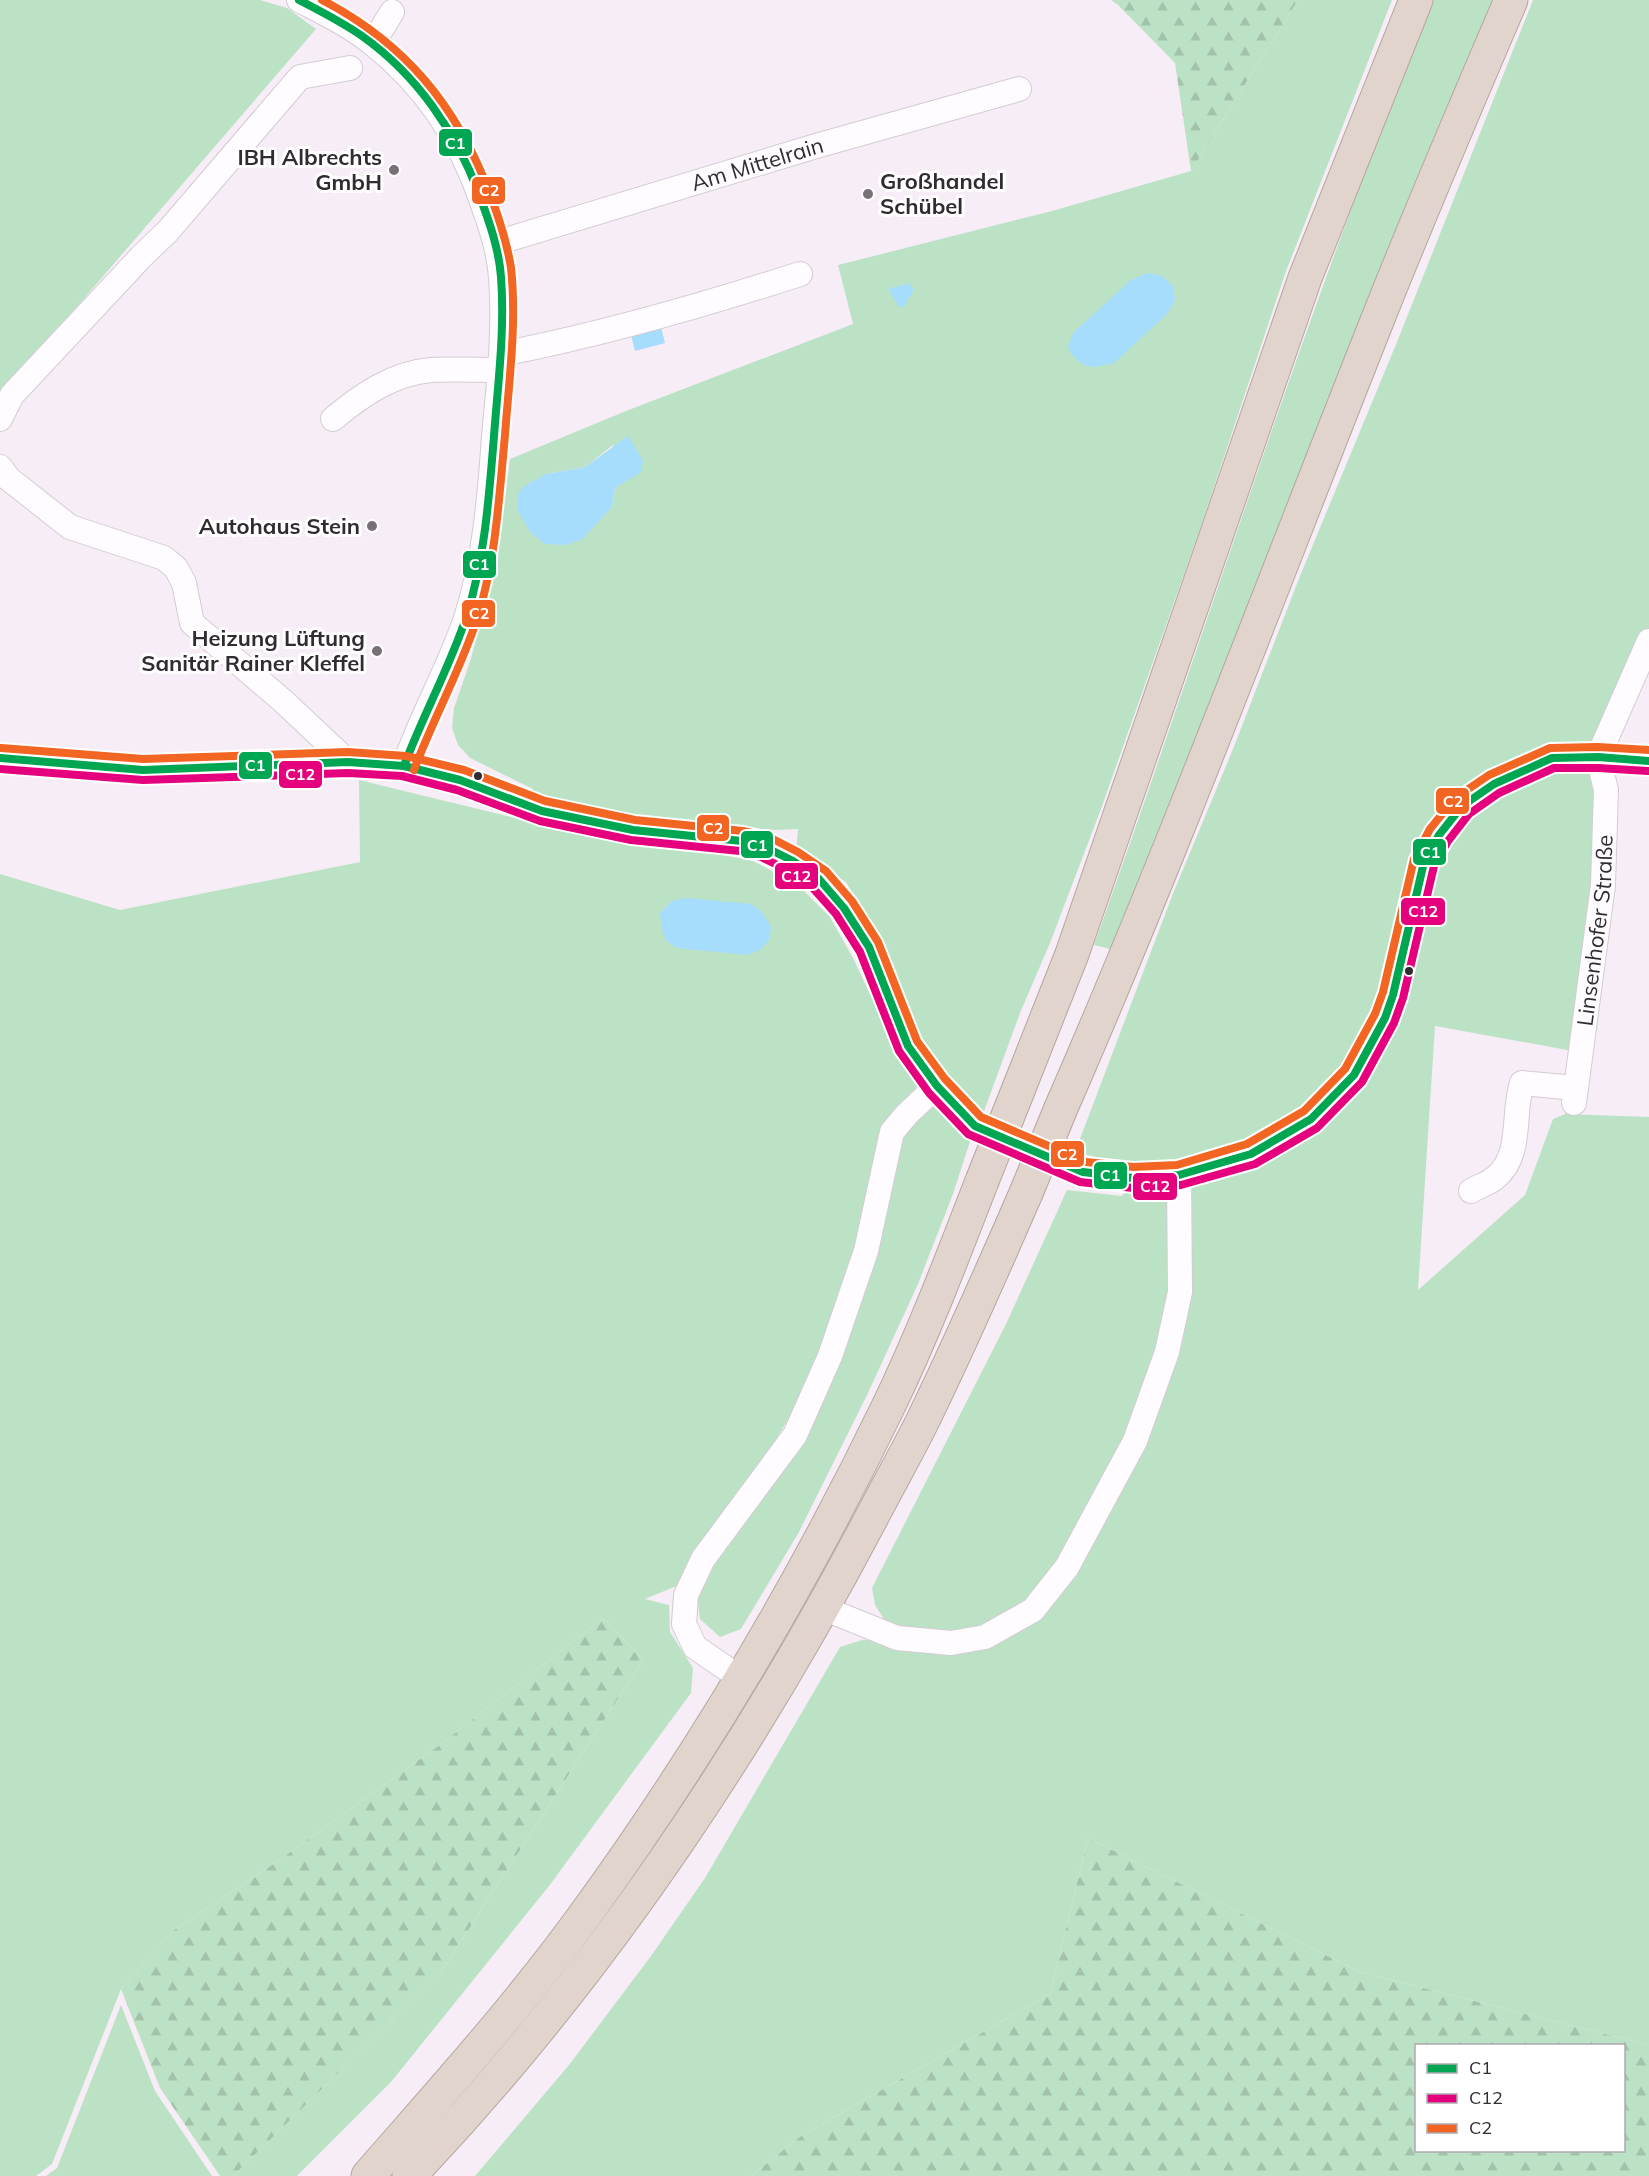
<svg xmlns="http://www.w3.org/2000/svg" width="1649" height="2176" font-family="Mulish,sans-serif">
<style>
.green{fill:#bce2c6;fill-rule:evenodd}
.forest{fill:url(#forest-firs);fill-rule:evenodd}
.water{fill:#a6dcfc}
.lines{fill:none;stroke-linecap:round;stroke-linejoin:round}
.minor-casing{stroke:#d3ccd3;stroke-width:26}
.highway-casing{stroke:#b5a69f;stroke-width:35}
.minor{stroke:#fefcfe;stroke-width:24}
.highway{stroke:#e1d4cc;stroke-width:33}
.highway-bridge-casing{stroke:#b5a69f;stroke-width:35;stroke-linecap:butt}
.highway-bridge{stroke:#e1d4cc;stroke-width:33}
.bus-1-casing{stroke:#fff;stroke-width:12}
.bus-2-casing{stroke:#fff;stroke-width:12}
.bus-3-casing{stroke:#fff;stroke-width:12}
.bus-1{stroke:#00a651;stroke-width:8}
.bus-2{stroke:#e5007d;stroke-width:8}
.bus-3{stroke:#f26522;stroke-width:8}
.poi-dot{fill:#777077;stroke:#fff;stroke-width:2}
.bus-dot{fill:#322c32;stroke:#fff;stroke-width:2}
.labels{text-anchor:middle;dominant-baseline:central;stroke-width:6;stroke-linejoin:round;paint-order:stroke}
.poi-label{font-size:22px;font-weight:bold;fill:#322c32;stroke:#fff;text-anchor:end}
.street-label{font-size:22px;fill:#322c32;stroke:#fff}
.line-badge{stroke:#fff;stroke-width:2}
.badge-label{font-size:16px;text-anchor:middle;font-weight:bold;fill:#fff}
</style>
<defs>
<pattern id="forest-firs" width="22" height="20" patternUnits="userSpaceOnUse" patternTransform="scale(1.5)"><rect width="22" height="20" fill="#bce2c6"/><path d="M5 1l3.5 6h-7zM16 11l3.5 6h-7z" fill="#a2c2ab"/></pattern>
</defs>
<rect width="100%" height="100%" fill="#f7edf6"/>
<!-- green -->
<g class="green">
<polygon points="0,0 260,0 287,8 316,29 0,396"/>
<path d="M1298,0H1392L1285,274L1200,529L1101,809L1050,943L1020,1013L983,1114L969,1099L927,1060L907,1016L880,941L846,882L796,852L798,829C753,831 708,831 663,825C619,818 576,806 532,794L533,789L470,758L458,745L452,728L454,708L470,662L497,562L510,459L626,411L853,324L838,265L1052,211L1191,171ZM613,445L626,480L615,488L612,507L581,539L546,474L585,467Z"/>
<path d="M1433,0H1495L1114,950L1094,945C1207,630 1305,310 1433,0Z"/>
<polygon points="1533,0 1649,0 1649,641 1598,757 1594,886 1573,1051 1435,1026 1418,1290 1525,1195 1553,1119 1565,1114 1649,1117 1649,2045 1360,1972 1088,1838 1050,1994 801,2136 751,2176 475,2176 569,2065 651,1956 705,1878 840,1647 862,1640 896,1638 875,1605 872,1588 1006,1324 1067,1190 1122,1196 1133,1178 1120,1163 1075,1152 1172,896 1233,749 1300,576 1397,342"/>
<polygon points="359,780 613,842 689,848 753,861 797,884 830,917 854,960 878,1011 919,1084 884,1125 875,1150 862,1222 834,1321 800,1399 758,1470 679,1585 645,1599 669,1605 670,1632 693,1668 691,1693 549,1886 391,2082 297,2176 233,2176 441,1972 643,1660 603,1618 441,1744 275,1863 174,1930 121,1989 52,2164 36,2176 0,2176 0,874 120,910 360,862"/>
<polygon points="937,1086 975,1126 953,1194 918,1284 868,1393 799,1532 741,1629 720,1637 700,1619 697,1594 703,1559 795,1435 892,1132"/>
<polygon points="121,2005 155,2091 212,2176 46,2176 57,2168"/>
</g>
<!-- forest -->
<g class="forest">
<polygon points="1111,0 1298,0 1191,171 1175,63 1118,5"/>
<polygon points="603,1618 643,1660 441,1972 233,2176 220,2176 160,2088 121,1989 174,1930 275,1863 441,1744"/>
<path d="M1088,1838L1360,1972L1649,2045V2176H751L801,2136L1050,1994ZM1416,2046H1624V2150H1416Z"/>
</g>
<!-- water -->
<g class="water">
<polygon points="1147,273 1162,276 1173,286 1175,300 1168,313 1114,363 1094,367 1083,365 1071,354 1068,347 1073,333 1131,280"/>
<polygon points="909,284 914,289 904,307 899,307 888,289 902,285"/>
<polygon points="661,327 665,343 635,351 631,335"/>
<polygon points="628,436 643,461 641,472 615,488 612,507 581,540 565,545 545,544 530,532 518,511 517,496 523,487 546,474 585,467"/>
<polygon points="687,898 751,904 761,911 771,927 769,940 760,950 747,955 677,948 666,941 662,929 660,913 672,901"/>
</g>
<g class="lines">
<defs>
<g id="minor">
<path d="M299,0C324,13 351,26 373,44C425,85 461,140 482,202C491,227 499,251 501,277C505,330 499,383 494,436C490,495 485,557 467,615C450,667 422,714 404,766"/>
<polyline points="373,43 392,12"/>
<path id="s1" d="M496,243L816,146L1019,89"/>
<path d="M502,354C604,334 701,306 800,274"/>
<polyline points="0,419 12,395 141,257 168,231 300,77 350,68"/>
<path d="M333,419C360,396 393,373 431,370C454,369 477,370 501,370"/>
<polyline points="0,467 9,479 70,527 164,558 176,568 184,583 192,623 283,701 348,762"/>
<polyline points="1598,757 1649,641"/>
<polyline points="0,758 143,770 348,762 404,766 460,780 542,811 633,830 742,841 765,847 793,861 819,879 844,908 869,947 908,1046 937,1086 975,1126 1083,1172 1133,1178 1179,1175 1251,1154 1311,1119 1354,1075 1385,1018 1393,995 1424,862 1439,835 1462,806 1494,784 1552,758 1598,757 1649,761"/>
<path id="s2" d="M1574,1103L1603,885L1606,790L1598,757"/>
<path d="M1471,1191C1479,1186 1490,1183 1496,1177C1523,1155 1512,1112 1522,1083L1576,1088"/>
<polyline points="823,1608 897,1638 951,1643 985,1637 1033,1610 1067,1567 1135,1441 1167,1352 1180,1292 1179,1175"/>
<polyline points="743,1680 695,1647 684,1624 686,1595 703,1559 795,1435 830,1356 866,1251 892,1132 907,1114 937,1086"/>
</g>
<g id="highway">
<polyline points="1019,1088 1072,954 1305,278 1416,0"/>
<path d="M1061,1108C1175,847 1274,580 1379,316C1421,210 1466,105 1511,0"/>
<path d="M368,2176C443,2090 520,2005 587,1912C703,1752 803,1583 889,1405C924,1332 953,1256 982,1181"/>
<path d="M409,2176C597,1979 749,1752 875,1511C891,1480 909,1449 924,1418C960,1344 993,1269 1026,1193"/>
</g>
</defs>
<!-- minor casing -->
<use href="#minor" class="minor-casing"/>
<!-- highway casing -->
<use href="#highway" class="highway-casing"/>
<!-- minor -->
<use href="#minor" class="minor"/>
<!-- highway -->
<use href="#highway" class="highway"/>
<defs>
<g id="highway-bridge">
<polyline points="982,1181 1019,1088"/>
<polyline points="1026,1193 1061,1108"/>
</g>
</defs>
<!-- highway-bridge casing -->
<use href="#highway-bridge" class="highway-bridge-casing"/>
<!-- highway-bridge -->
<use href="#highway-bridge" class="highway-bridge"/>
<defs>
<g id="bus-1">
<path d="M299,0C320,11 342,22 362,36C417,75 456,132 479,194C489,221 499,249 501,277C505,330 498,383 494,436C489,496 485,557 467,615C450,667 423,715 404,766"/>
<polyline points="0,758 143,770 348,762 404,766 460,780 542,811 633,830 742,841 765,847 793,861 819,879 844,908 869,947 908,1046 937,1086 975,1126 1083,1172 1133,1178 1179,1175 1251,1154 1311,1119 1354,1075 1385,1018 1393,995 1424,862 1439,835 1462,806 1494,784 1552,758 1598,757 1649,761"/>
</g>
<polyline id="bus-2" points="0,769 143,780 348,773 402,776 457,790 540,821 631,840 740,851 761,857 788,870 812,887 836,914 860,952 899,1051 929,1093 968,1134 1080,1182 1133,1188 1181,1185 1255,1164 1317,1128 1362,1082 1394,1023 1403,998 1434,866 1448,841 1469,814 1499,793 1554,768 1598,768 1648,771"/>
<g id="bus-3">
<path d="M322,0C405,43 457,106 490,194C499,218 507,242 511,268C517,323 509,380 505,435C499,497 496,560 477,619C460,671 433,719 414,770"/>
<polyline points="1,748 143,759 348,752 406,756 464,770 545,801 635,820 743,831 769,837 798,852 826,871 852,901 878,942 917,1041 945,1079 981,1117 1086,1162 1133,1167 1177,1165 1247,1144 1304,1111 1345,1069 1375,1014 1383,992 1414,859 1430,829 1455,798 1489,775 1550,748 1598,747 1649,750"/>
</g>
</defs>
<!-- bus-1 casing -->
<use href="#bus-1" class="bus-1-casing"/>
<!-- bus-2 casing -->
<use href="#bus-2" class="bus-2-casing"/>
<!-- bus-3 casing -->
<use href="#bus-3" class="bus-3-casing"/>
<!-- bus-1 -->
<use href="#bus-1" class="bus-1"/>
<!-- bus-2 -->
<use href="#bus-2" class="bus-2"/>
<!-- bus-3 -->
<use href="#bus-3" class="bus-3"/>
</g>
<!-- markers -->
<g class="poi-dot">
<circle cx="394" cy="170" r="6"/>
<circle cx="868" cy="194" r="6"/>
<circle cx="372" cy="526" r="6"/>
<circle cx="377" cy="651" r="6"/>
</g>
<g class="bus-dot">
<circle cx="478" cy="776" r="5"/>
<circle cx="1409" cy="971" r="5"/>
</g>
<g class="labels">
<!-- poi labels -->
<g class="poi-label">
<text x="382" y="157">IBH Albrechts<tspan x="382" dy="25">GmbH</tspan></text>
<text x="880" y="181" text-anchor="start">Großhandel<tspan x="880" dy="25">Schübel</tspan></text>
<text x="360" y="526">Autohaus Stein</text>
<text x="365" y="638">Heizung Lüftung<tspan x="365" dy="25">Sanitär Rainer Kleffel</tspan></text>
</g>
<!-- street labels -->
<g class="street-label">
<text stroke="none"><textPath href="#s1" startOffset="273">Am Mittelrain</textPath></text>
<text stroke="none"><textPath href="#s2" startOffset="174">Linsenhofer Straße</textPath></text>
</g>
</g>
<g class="line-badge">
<rect x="438" y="128" width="35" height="29" rx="6" fill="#00a651"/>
<rect x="471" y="176" width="35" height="29" rx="6" fill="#f26522"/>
<rect x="462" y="550" width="35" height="29" rx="6" fill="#00a651"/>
<rect x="461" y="599" width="35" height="29" rx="6" fill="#f26522"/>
<rect x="238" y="751" width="35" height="29" rx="6" fill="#00a651"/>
<rect x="278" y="760" width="45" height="29" rx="6" fill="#e5007d"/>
<rect x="1435" y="787" width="35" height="28" rx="6" fill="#f26522"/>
<rect x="696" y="814" width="34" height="28" rx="6" fill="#f26522"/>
<rect x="740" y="830" width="34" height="29" rx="6" fill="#00a651"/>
<rect x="1412" y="838" width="35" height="28" rx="6" fill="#00a651"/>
<rect x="774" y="862" width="45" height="28" rx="6" fill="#e5007d"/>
<rect x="1400" y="897" width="46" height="29" rx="6" fill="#e5007d"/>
<rect x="1050" y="1140" width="35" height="28" rx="6" fill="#f26522"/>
<rect x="1093" y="1161" width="35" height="29" rx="6" fill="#00a651"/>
<rect x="1132" y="1172" width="46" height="29" rx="6" fill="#e5007d"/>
</g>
<g class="badge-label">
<text x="455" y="149">C1</text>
<text x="489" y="196">C2</text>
<text x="479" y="570">C1</text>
<text x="479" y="619">C2</text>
<text x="255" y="771">C1</text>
<text x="300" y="780">C12</text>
<text x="1453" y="807">C2</text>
<text x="713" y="834">C2</text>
<text x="757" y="851">C1</text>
<text x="1430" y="858">C1</text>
<text x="796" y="882">C12</text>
<text x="1423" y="917">C12</text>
<text x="1067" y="1160">C2</text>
<text x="1110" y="1181">C1</text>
<text x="1155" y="1192">C12</text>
</g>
<!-- legend -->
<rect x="1415" y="2044" width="210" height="108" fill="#ffffff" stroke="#adabad" stroke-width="1.5"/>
<rect x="1427" y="2064" width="30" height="9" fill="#00a651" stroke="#adabad" stroke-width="1.5"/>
<text x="1469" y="2074" font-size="18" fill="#322c32">C1</text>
<rect x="1427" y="2094" width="30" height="9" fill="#e5007d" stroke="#adabad" stroke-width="1.5"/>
<text x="1469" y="2104" font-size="18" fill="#322c32">C12</text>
<rect x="1427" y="2124" width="30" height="9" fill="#f26522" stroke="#adabad" stroke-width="1.5"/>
<text x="1469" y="2134" font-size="18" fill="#322c32">C2</text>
</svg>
